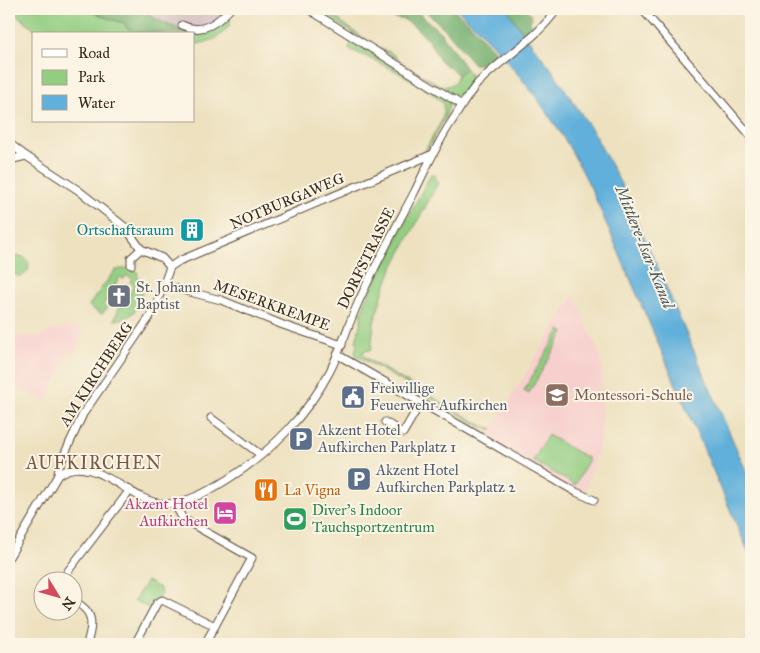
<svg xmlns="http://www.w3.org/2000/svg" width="760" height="653" font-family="'IM FELL Great Primer',serif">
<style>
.built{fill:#f7d0cd}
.industrial{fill:#d2bec3}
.green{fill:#92cd81;stroke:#667c50}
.forest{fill:#75b06f;stroke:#586d46}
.water{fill:#61b0db;stroke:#4e6d7c}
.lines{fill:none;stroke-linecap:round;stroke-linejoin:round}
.minor-casing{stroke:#564536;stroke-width:9}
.minor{stroke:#fff;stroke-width:7}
.labels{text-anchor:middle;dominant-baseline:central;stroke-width:4;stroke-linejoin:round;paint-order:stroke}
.street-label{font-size:15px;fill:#3b2a1e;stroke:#fcf5e5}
.culture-label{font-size:15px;fill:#0d838f;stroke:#fcf5e5;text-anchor:end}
.worship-label{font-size:15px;fill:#5b616d;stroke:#fcf5e5;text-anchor:start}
.service-label{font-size:15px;fill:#4e5e75;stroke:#fcf5e5;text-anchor:start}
.education-label{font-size:15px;fill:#785e54;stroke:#fcf5e5;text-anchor:start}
.food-label{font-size:15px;fill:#c56008;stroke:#fcf5e5;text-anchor:start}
.hotel-label{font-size:15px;fill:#b23c85;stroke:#fcf5e5;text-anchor:end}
.leisure-label{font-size:15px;fill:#27864d;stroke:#fcf5e5;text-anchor:start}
.water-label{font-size:16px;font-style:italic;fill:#485960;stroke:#fcf5e5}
.quarter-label{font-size:18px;letter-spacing:1px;fill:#7a5846;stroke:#fcf5e5}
</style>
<rect width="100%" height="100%" fill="#fcf5e5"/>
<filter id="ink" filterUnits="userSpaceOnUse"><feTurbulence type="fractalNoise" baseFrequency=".02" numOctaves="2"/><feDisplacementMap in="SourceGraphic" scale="10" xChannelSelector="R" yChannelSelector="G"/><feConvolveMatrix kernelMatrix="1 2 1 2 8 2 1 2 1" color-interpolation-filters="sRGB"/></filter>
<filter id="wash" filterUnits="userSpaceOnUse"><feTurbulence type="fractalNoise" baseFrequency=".0096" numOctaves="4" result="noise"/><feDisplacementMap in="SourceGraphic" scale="20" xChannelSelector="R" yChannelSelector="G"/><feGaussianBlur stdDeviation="1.12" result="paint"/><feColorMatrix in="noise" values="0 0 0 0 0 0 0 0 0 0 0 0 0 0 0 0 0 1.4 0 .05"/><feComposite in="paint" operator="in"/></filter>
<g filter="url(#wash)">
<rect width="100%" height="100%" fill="#ede1bf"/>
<!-- built -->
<g class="built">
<polygon points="574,295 602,361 600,443 584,492 573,489 486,438"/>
<polygon points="69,326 84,329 73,353 69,352 47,401 17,389 14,393 9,391 9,336 41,336 52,330"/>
</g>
<!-- industrial -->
<polygon class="industrial" points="144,9 236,9 214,27 208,30 196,32 179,29 164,23 151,15"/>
<!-- green -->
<g class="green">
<polygon points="9,9 85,9 104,17 124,23 128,29 139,32 162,32 167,34 41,34"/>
<path d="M315,9C324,9 328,15 336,18L373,45L380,49L390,52L406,66L443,87L454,84L458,74L466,69L470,75L472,82C466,89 462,97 453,95Z"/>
<path d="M226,18L231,23C220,39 212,41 194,45V34H184L187,31L208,30Z"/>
<path d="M352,40L450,101L446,116L426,152H424L441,122L444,113L443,103C419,81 379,62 349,49Z"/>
<polygon points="431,174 435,175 438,183 392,269 384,289 374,323 371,350 363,351 363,354 370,361 485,427 493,428 491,430 481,427 356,355 355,351 358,343 356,342 361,321 361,313 366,300 395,242"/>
<circle cx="19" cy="266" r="10"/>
<path d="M129,268L137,271L139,282L143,286C141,305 135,319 114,320L120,306L123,307L134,285L130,282L132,278L126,275L124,279L119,277L107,301H105L103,305L107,308L102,314L91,308L89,305L115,270Z"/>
<polygon points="560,330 564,332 529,393 524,390"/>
<polygon points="548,435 589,459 575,485 533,461"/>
<polygon points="147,581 160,588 161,593 152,610 134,600"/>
</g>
<!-- forest -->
<g class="forest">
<path d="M85,9H144C154,20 172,27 187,31L184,34H167L162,32H139L128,29L124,23L104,17Z"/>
<polygon points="383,9 414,9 441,33 466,69 458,74 440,61 429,41 414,26 405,20 394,18"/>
<polygon points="423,9 453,9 468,22 498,55 489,64 474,64 445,29"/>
<polygon points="507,9 526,9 532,17 530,22 534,28 525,35"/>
</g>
<!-- water -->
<path class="water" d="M457,9H507L523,33L550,67L592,130L622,186L751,482V558L590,186C579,165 568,143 554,123C528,83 492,42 457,9Z"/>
</g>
<g filter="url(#ink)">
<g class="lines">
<defs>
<g id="minor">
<polyline points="308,9 462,105"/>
<polyline points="642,9 751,136"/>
<path d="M182,25C201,35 217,23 230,9"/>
<polyline points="9,143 26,156 78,190 125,227 141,249"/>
<polyline points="9,160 26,156"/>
<polyline points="131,265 131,258 141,249 162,258 170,267"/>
<polyline points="163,285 221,300 283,325 342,345"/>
<polyline points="338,355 576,492 594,500"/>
<polyline points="211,418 261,455"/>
<polyline points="385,422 403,433 421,402"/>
<polyline points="58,475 59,466 83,414 149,318 158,300 170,267 179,261 433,154"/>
<polyline points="174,503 183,519 252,558 205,644"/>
<path d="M9,557L58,475C92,450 129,502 164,504C186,504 209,491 228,479C270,453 307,415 330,371C341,349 348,325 358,303C375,265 395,229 414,193C426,169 437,143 452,121C460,109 468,94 478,83C503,57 537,39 557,9"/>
<polyline points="64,580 68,571 130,490"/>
<path d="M72,598C76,602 81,605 85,609C95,619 90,632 87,644"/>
<polyline points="135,644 157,603 162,600 215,626"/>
</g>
</defs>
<!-- minor casing -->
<use href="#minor" class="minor-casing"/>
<!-- minor -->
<use href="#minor" class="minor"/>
</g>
</g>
<!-- icons -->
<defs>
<symbol id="building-square" viewBox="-11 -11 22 22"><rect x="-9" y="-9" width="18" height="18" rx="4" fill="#0f9aa8" stroke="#fcf5e5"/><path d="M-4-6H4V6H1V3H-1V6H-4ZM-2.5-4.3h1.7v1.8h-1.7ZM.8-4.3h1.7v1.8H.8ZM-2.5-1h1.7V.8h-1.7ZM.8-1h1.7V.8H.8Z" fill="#fff"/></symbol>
<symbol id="church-square" viewBox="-11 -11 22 22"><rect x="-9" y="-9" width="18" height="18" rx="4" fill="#6b7280" stroke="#fcf5e5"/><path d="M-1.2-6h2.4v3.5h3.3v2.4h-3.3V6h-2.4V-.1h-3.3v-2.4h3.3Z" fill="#fff"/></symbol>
<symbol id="school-square" viewBox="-11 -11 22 22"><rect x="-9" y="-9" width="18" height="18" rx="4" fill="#8d6e63" stroke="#fcf5e5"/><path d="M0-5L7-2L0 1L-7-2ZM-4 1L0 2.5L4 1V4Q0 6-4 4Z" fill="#fff"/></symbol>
<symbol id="civic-square" viewBox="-11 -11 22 22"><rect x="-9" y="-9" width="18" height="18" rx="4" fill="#5c6f8a" stroke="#fcf5e5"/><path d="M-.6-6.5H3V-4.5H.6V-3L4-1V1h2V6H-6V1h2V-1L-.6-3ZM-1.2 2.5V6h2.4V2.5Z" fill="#fff"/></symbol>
<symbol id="parking-square" viewBox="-11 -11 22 22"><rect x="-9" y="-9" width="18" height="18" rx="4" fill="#5c6f8a" stroke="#fcf5e5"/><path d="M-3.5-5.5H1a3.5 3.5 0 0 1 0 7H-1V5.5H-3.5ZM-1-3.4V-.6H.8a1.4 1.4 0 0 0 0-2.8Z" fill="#fff"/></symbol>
<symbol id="restaurant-square" viewBox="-11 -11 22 22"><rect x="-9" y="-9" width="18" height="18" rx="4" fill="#e8710a" stroke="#fcf5e5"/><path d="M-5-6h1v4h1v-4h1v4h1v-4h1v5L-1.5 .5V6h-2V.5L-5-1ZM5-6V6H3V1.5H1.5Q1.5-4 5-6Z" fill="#fff"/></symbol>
<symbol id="hotel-square" viewBox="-11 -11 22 22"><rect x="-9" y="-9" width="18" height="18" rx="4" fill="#d1479c" stroke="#fcf5e5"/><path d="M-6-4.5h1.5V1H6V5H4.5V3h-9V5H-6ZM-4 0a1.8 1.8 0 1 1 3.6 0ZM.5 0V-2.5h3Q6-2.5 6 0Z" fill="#fff"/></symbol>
<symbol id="stadium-square" viewBox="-11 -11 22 22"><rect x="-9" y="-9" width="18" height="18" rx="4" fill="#2e9e5b" stroke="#fcf5e5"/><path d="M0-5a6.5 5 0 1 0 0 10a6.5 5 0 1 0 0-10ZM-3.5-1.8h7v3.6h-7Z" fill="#fff"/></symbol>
</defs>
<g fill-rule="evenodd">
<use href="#building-square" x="178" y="216" width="28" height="28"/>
<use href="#church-square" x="105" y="282" width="28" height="28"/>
<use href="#school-square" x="543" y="381" width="28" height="28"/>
<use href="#civic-square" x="339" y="383" width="28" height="28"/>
<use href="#parking-square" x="287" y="425" width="28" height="28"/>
<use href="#parking-square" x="345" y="465" width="28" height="28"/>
<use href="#restaurant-square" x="252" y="476" width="28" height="28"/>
<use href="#hotel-square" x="211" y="499" width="28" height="28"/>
<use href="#stadium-square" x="281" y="505" width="28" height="28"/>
</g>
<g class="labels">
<!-- street labels -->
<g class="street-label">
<text transform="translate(287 201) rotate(-23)">NOTBURGAWEG</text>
<text transform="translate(366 258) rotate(-64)">DORFSTRASSE</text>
<text transform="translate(272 305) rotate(20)">MESERKREMPE</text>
<text transform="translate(96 374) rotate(-57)">AM KIRCHBERG</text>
</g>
<!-- culture labels -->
<g class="culture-label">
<text x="174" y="230">Ortschaftsraum</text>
</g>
<!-- worship labels -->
<g class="worship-label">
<text x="136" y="287">St. Johann<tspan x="136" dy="17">Baptist</tspan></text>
</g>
<!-- service labels -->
<g class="service-label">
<text x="370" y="388">Freiwillige<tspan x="370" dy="17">Feuerwehr Aufkirchen</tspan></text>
<text x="318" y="430">Akzent Hotel<tspan x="318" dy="17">Aufkirchen Parkplatz 1</tspan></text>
<text x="376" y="470">Akzent Hotel<tspan x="376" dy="17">Aufkirchen Parkplatz 2</tspan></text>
</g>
<!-- education labels -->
<g class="education-label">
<text x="574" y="395">Montessori-Schule</text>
</g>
<!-- food labels -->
<g class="food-label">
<text x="284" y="490">La Vigna</text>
</g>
<!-- hotel labels -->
<g class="hotel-label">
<text x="208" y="504">Akzent Hotel<tspan x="208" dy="17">Aufkirchen</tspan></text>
</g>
<!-- leisure labels -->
<g class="leisure-label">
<text x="312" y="510">Diver's Indoor<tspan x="312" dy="17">Tauchsportzentrum</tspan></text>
</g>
<!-- water labels -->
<g class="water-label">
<text transform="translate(645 247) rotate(68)">Mittlere-Isar-Kanal</text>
</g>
<!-- quarter labels -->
<g class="quarter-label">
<text x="94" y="463">AUFKIRCHEN</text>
</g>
</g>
<!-- margin -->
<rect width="760" height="653" fill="none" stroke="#fcf5e5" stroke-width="30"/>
<!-- legend -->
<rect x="32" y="32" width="162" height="90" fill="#fcf5e5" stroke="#afa495"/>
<rect x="42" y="49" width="25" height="8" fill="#ffffff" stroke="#afa495"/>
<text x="78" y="58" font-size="15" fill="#3b2a1e">Road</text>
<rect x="42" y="70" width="25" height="15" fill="#92cd81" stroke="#afa495"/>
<text x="78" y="82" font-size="15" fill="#3b2a1e">Park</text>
<rect x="42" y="95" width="25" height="15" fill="#61b0db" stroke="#afa495"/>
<text x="78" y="108" font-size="15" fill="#3b2a1e">Water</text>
<!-- north arrow -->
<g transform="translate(58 596) rotate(127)"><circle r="24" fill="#fcf5e5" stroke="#afa495"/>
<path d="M0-4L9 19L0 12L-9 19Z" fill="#d1495b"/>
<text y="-8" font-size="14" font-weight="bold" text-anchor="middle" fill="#3b2a1e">N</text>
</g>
</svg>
